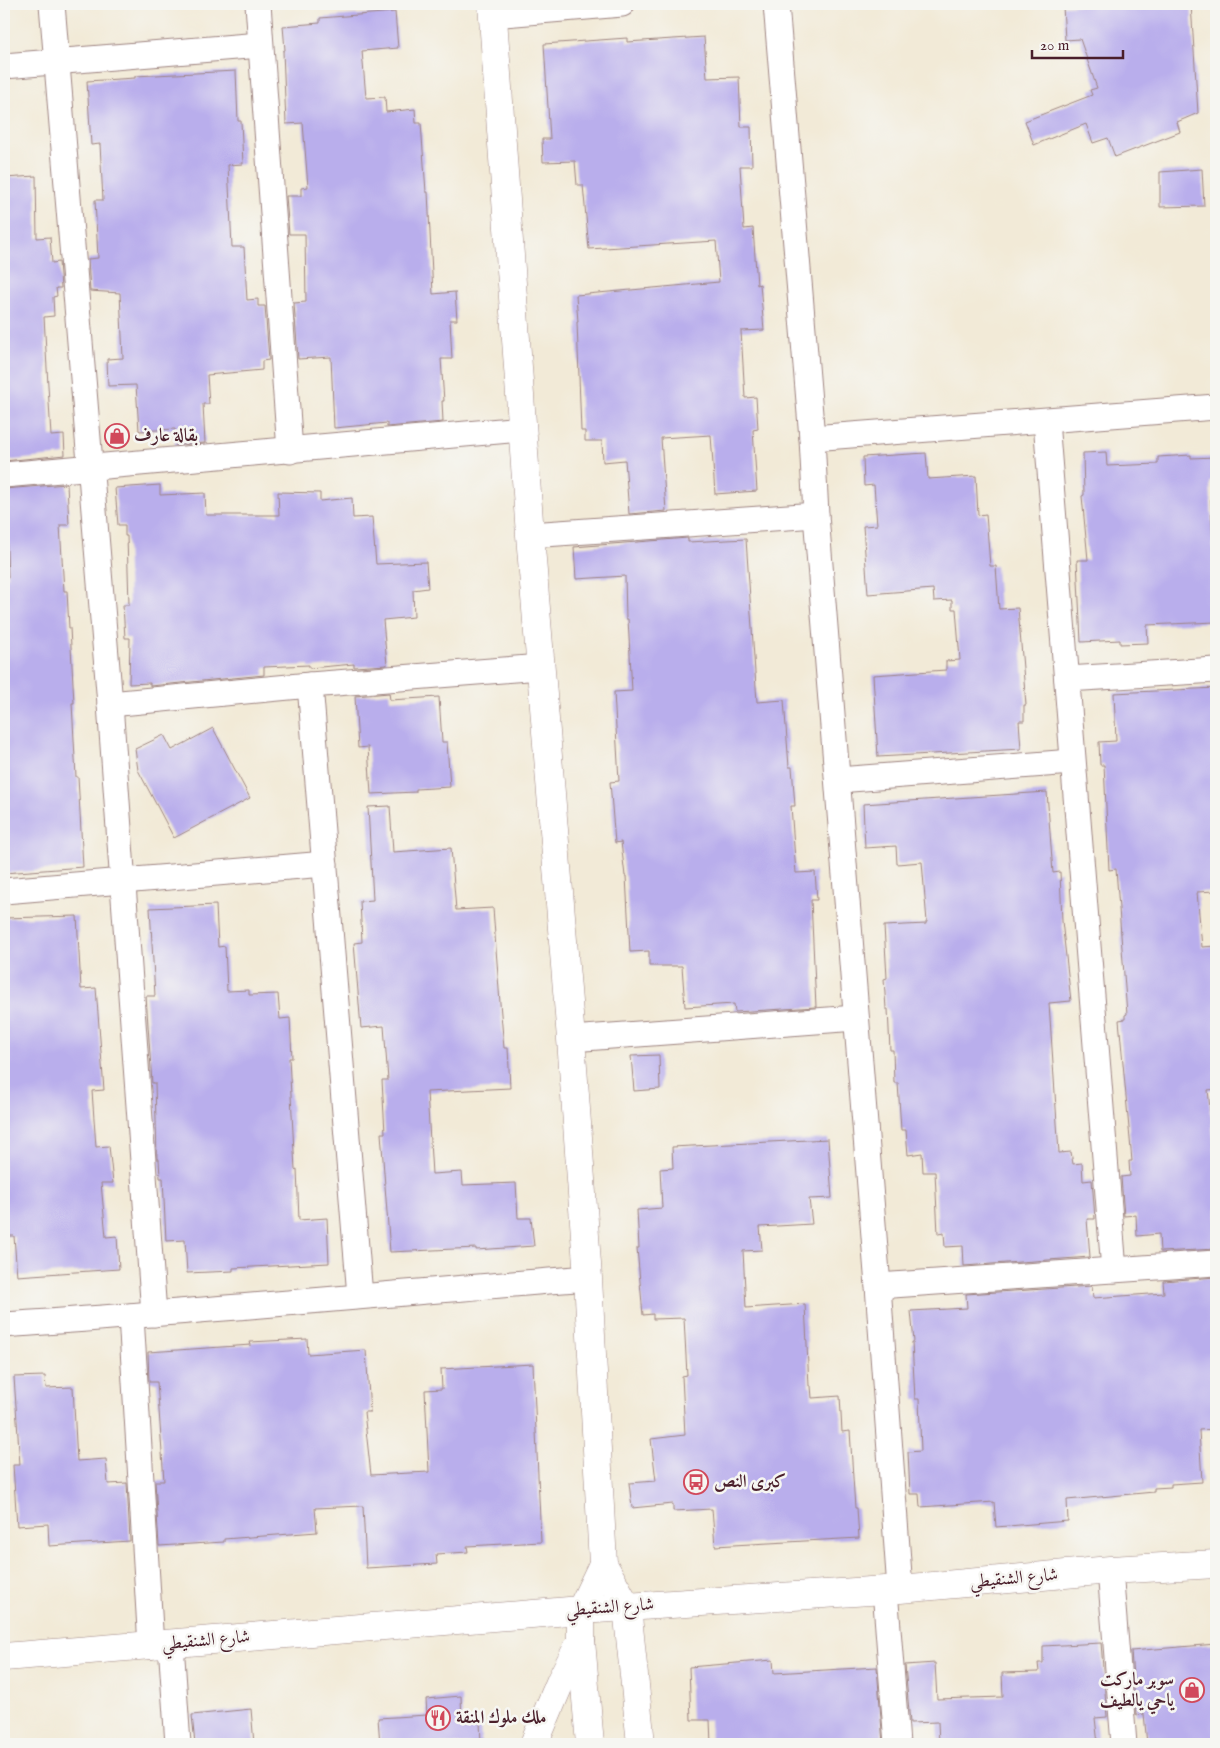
<svg xmlns="http://www.w3.org/2000/svg" width="1220" height="1748" font-family="'IM FELL English',Amiri,serif">
<style>
.building{fill:#b9aeec}
.lines{fill:none;stroke-linecap:round;stroke-linejoin:round}
.street-casing{stroke:#9e8481;stroke-width:27}
.secondary-casing{stroke:#9e8481;stroke-width:29}
.street{stroke:#fff;stroke-width:25}
.secondary{stroke:#fff;stroke-width:28}
.labels{text-anchor:middle;dominant-baseline:central;stroke-width:5;stroke-linejoin:round;paint-order:stroke}
.poi-label{font-size:18px;font-weight:bold;fill:#4a1f2b;stroke:#f6f6f2;text-anchor:start}
.street-label{font-size:18px;fill:#4a1f2b;stroke:#f6f6f2}
</style>
<rect width="100%" height="100%" fill="#f6f6f2"/>
<filter id="ink" filterUnits="userSpaceOnUse"><feTurbulence type="fractalNoise" baseFrequency=".02" numOctaves="2"/><feDisplacementMap in="SourceGraphic" scale="10" xChannelSelector="R" yChannelSelector="G"/><feConvolveMatrix kernelMatrix="1 2 1 2 8 2 1 2 1" color-interpolation-filters="sRGB"/></filter>
<filter id="wash" filterUnits="userSpaceOnUse"><feTurbulence type="fractalNoise" baseFrequency=".0096" numOctaves="4" result="noise"/><feDisplacementMap in="SourceGraphic" scale="20" xChannelSelector="R" yChannelSelector="G"/><feGaussianBlur stdDeviation="1.12" result="paint"/><feColorMatrix in="noise" values="0 0 0 0 0 0 0 0 0 0 0 0 0 0 0 0 0 1.4 0 .05"/><feComposite in="paint" operator="in"/></filter>
<g filter="url(#wash)">
<rect width="100%" height="100%" fill="#f2ead7"/>
<g id="blocks">
<!-- building -->
<g class="building">
<polygon points="1081,4 1191,4 1198,113 1177,122 1180,132 1115,157 1108,138 1093,143 1086,124 1034,145 1025,121 1092,95 1090,90 1097,88 1080,39 1065,40 1063,6 1081,5"/>
<polygon points="395,12 398,48 362,51 366,98 385,97 386,112 415,109 416,123 421,123 426,192 428,192 433,294 455,292 457,320 450,320 452,359 441,359 444,401 442,401 443,422 387,427 387,423 334,428 331,357 298,359 294,303 306,302 305,234 289,234 286,196 301,196 301,188 308,187 303,123 286,124 283,51 285,50 283,26 320,23 320,18"/>
<polygon points="704,37 707,78 739,77 741,127 751,127 752,166 740,166 744,229 753,228 757,285 760,284 764,330 741,331 745,398 756,397 758,429 753,430 757,491 715,494 711,435 661,438 666,511 629,514 625,460 603,462 602,441 585,441 585,431 581,431 577,322 578,322 576,295 719,282 716,241 589,249 583,185 577,185 575,161 543,162 542,139 550,139 544,44 627,38 627,42"/>
<polygon points="236,71 238,121 241,121 243,164 228,165 232,247 244,247 247,300 258,299 258,306 265,306 269,360 262,361 262,370 207,375 209,404 203,404 205,443 175,445 175,429 139,431 136,385 108,386 107,359 123,358 120,293 90,291 88,259 98,258 95,200 103,200 100,144 91,145 87,81 135,78 135,76"/>
<polygon points="1202,169 1204,206 1160,207 1160,172"/>
<polygon points="36,176 37,238 50,237 52,263 59,262 61,288 56,288 57,296 53,297 54,316 44,317 51,436 64,435 65,455 4,461 4,178"/>
<polygon points="1106,452 1107,466 1158,464 1158,457 1191,455 1191,458 1216,457 1216,482 1210,482 1213,548 1216,547 1216,622 1147,625 1148,643 1120,644 1120,640 1081,642 1077,560 1088,560 1082,496 1084,495 1083,453"/>
<polygon points="926,453 928,479 976,476 978,515 986,514 990,566 996,566 999,609 1018,608 1026,705 1024,705 1024,721 1019,721 1021,749 878,757 873,675 946,670 946,661 960,660 956,609 952,609 952,600 934,601 933,589 868,594 863,526 877,525 874,485 864,486 863,457"/>
<polygon points="67,484 69,525 60,525 64,591 67,591 69,628 70,628 74,703 72,703 76,777 78,777 83,867 4,873 4,577 8,577 6,526 4,526 4,489"/>
<polygon points="160,485 160,495 205,493 206,515 279,515 278,492 320,493 320,501 352,498 353,518 372,517 376,564 426,562 428,588 413,590 414,617 383,620 387,665 354,667 354,664 309,668 309,665 264,667 264,675 150,686 150,683 129,684 130,638 125,638 123,605 129,605 127,536 125,536 125,525 118,525 115,488"/>
<polygon points="688,538 688,542 746,539 757,702 784,700 789,767 792,767 795,806 791,806 796,873 815,872 817,900 811,900 816,1007 735,1012 734,1004 685,1007 682,966 649,966 649,951 630,952 626,876 625,876 621,842 615,843 610,782 619,781 614,692 632,691 628,619 626,619 625,576 576,579 574,547"/>
<polygon points="1216,688 1215,891 1197,892 1202,947 1216,946 1216,1089 1208,1090 1216,1163 1216,1249 1160,1252 1159,1234 1137,1236 1136,1215 1124,1216 1121,1177 1130,1176 1129,1161 1132,1161 1119,1020 1125,1019 1125,1015 1127,1014 1116,869 1109,870 1104,765 1100,765 1099,742 1116,741 1114,693"/>
<polygon points="389,693 390,700 439,697 442,742 447,742 450,787 416,789 416,792 371,794 368,747 358,748 355,696"/>
<polygon points="213,728 250,798 174,838 138,770 135,749 164,735 172,750"/>
<polygon points="1047,792 1053,873 1060,872 1062,921 1071,1001 1049,1003 1059,1153 1071,1152 1073,1164 1082,1163 1083,1181 1092,1180 1095,1219 1087,1219 1090,1257 964,1266 963,1246 945,1247 944,1233 938,1234 935,1172 923,1172 922,1153 908,1155 906,1130 901,1130 898,1083 894,1083 893,1050 890,1050 888,1009 886,1009 884,979 887,978 884,926 926,924 926,922 927,922 922,862 897,864 896,846 865,848 863,804"/>
<polygon points="390,806 393,852 451,848 456,910 493,908 500,1003 504,1048 508,1048 510,1088 427,1092 432,1174 462,1172 463,1185 516,1183 518,1218 531,1218 534,1246 476,1250 476,1248 390,1252 381,1133 385,1133 382,1080 388,1080 384,1026 361,1028 354,943 362,942 360,901 373,900 368,807"/>
<polygon points="216,905 218,947 225,946 227,991 249,990 249,995 278,994 280,1019 290,1018 292,1058 289,1058 295,1170 297,1169 299,1220 327,1218 329,1263 233,1268 233,1271 187,1273 185,1240 166,1241 163,1178 160,1178 159,1159 157,1159 155,1083 152,1083 146,996 155,996 150,908"/>
<polygon points="77,916 81,989 96,988 104,1090 92,1091 96,1147 109,1146 113,1183 101,1183 106,1237 117,1236 119,1269 17,1276 14,1236 5,1236 4,1192 4,918"/>
<polygon points="659,1055 660,1089 634,1091 631,1056"/>
<polygon points="828,1139 832,1198 809,1199 812,1224 760,1227 762,1250 743,1251 746,1308 805,1304 809,1386 811,1386 812,1398 840,1396 842,1432 850,1431 855,1508 857,1508 859,1538 715,1546 712,1509 673,1511 673,1504 632,1508 629,1483 656,1481 651,1439 685,1435 682,1376 687,1375 684,1318 653,1319 653,1314 643,1315 637,1248 639,1248 637,1210 662,1208 660,1169 673,1168 672,1147"/>
<polygon points="1216,1277 1216,1332 1214,1333 1216,1364 1216,1429 1199,1430 1202,1482 1171,1484 1171,1487 1154,1488 1154,1492 1067,1500 1068,1521 996,1527 994,1502 920,1507 919,1494 910,1494 908,1452 921,1451 919,1399 915,1399 912,1342 914,1342 911,1311 967,1308 966,1294 1092,1286 1093,1298 1164,1293 1163,1281"/>
<polygon points="307,1339 308,1354 366,1350 370,1412 364,1412 371,1475 429,1472 425,1390 442,1389 441,1369 533,1364 541,1542 467,1546 468,1552 436,1554 437,1564 366,1568 363,1506 315,1508 317,1532 224,1539 224,1542 159,1546 155,1481 164,1481 157,1382 149,1382 148,1352 251,1345 250,1342"/>
<polygon points="45,1376 46,1388 73,1387 77,1461 106,1459 108,1484 127,1483 130,1541 49,1546 48,1524 17,1526 13,1465 20,1465 14,1377"/>
<polygon points="1101,1643 1107,1717 1095,1718 1098,1744 939,1744 938,1722 910,1723 905,1665 935,1663 937,1699 1003,1697 1002,1673 1039,1672 1038,1663 1043,1663 1043,1646"/>
<polygon points="1216,1644 1216,1744 1147,1744 1144,1714 1136,1715 1131,1651"/>
<polygon points="773,1660 774,1673 877,1667 883,1744 711,1744 710,1720 691,1720 689,1667"/>
<polygon points="461,1696 462,1722 480,1721 481,1744 380,1744 378,1718 427,1715 426,1699"/>
<polygon points="251,1709 254,1744 195,1744 192,1715"/>
</g>
</g>
</g>
<g filter="url(#ink)">
<use href="#blocks" fill-opacity="0" stroke="#9e8481" stroke-width="1"/>
<g class="lines">
<defs>
<g id="street">
<polyline points="52,4 110,704 154,1314"/>
<polyline points="258,4 290,451"/>
<polyline points="776,4 812,438 816,515 878,1286 900,1589"/>
<polyline points="493,15 622,4"/>
<polyline points="4,66 260,45"/>
<polyline points="1046,421 1114,1270"/>
<polyline points="812,438 1216,407"/>
<polyline points="4,475 522,429"/>
<polyline points="530,535 816,515"/>
<polyline points="1067,679 1216,670"/>
<polyline points="310,685 360,1296"/>
<polyline points="110,704 310,685 541,667"/>
<polyline points="838,780 1072,762"/>
<polyline points="4,891 325,864"/>
<polyline points="571,1039 856,1018"/>
<polyline points="878,1286 1216,1263"/>
<polyline points="131,1316 151,1646"/>
<path d="M4,1325C199,1312 393,1293 588,1278"/>
<polyline points="1110,1570 1124,1744"/>
<polyline points="885,1590 897,1744"/>
<polyline points="171,1644 178,1744"/>
</g>
<g id="secondary">
<polyline points="492,4 530,535 571,1039 588,1278 603,1564 627,1607 641,1744"/>
<polyline points="4,1657 581,1610 900,1589 1110,1570 1216,1564"/>
<polyline points="534,1744 561,1680 581,1641"/>
<polyline points="590,1744 581,1641 581,1610 603,1564"/>
</g>
</defs>
<!-- street casing -->
<use href="#street" class="street-casing"/>
<!-- secondary casing -->
<use href="#secondary" class="secondary-casing"/>
<!-- street -->
<use href="#street" class="street"/>
<!-- secondary -->
<use href="#secondary" class="secondary"/>
</g>
</g>
<!-- icons -->
<defs>
<symbol id="shop-ring" viewBox="-11 -11 22 22"><circle r="9.5" fill="#f6f6f2" stroke="#d1495b" stroke-width="1.5"/><path d="M-5-2.5h2.3a2.7 3.5 0 0 1 5.4 0H5L5.5 6h-11ZM-1.5-2.5h3a1.5 2.3 0 0 0-3 0Z" fill="#d1495b"/></symbol>
<symbol id="bus-ring" viewBox="-11 -11 22 22"><circle r="9.5" fill="#f6f6f2" stroke="#d1495b" stroke-width="1.5"/><path d="M-5-6H5V4H4V6H2V4H-2V6H-4V4H-5ZM-3.5-4V0h7V-4ZM-3.5 1.2v1.5H-2V1.2ZM2 1.2v1.5H3.5V1.2Z" fill="#d1495b"/></symbol>
<symbol id="restaurant-ring" viewBox="-11 -11 22 22"><circle r="9.5" fill="#f6f6f2" stroke="#d1495b" stroke-width="1.5"/><path d="M-5-6h1v4h1v-4h1v4h1v-4h1v5L-1.5 .5V6h-2V.5L-5-1ZM5-6V6H3V1.5H1.5Q1.5-4 5-6Z" fill="#d1495b"/></symbol>
</defs>
<g fill-rule="evenodd">
<use href="#shop-ring" x="103" y="422" width="28" height="28"/>
<use href="#bus-ring" x="682" y="1468" width="28" height="28"/>
<use href="#shop-ring" x="1178" y="1676" width="28" height="28"/>
<use href="#restaurant-ring" x="424" y="1704" width="28" height="28"/>
</g>
<g class="labels">
<!-- poi labels -->
<g class="poi-label">
<text x="134" y="436">بقالة عارف</text>
<text x="714" y="1482">كبرى النص</text>
<text x="1174" y="1680" text-anchor="end">سوبر ماركت<tspan x="1174" dy="21">ياحي يالطيف</tspan></text>
<text x="456" y="1718">ملك ملوك المنقة</text>
</g>
<!-- street labels -->
<g class="street-label">
<text transform="translate(1014 1579) rotate(-5)">شارع الشنقيطي</text>
<text transform="translate(610 1608) rotate(-4)">شارع الشنقيطي</text>
<text transform="translate(206 1641) rotate(-5)">شارع الشنقيطي</text>
</g>
</g>
<!-- margin -->
<rect width="1220" height="1748" fill="none" stroke="#f6f6f2" stroke-width="20"/>
<!-- scale -->
<path d="M1032 50v8h91v-8" fill="none" stroke="#4a1f2b" stroke-width="2.5"/>
<text x="1040" y="50" font-size="15" fill="#4a1f2b" stroke="#f6f6f2" stroke-width="4" paint-order="stroke">20 m</text>
</svg>
